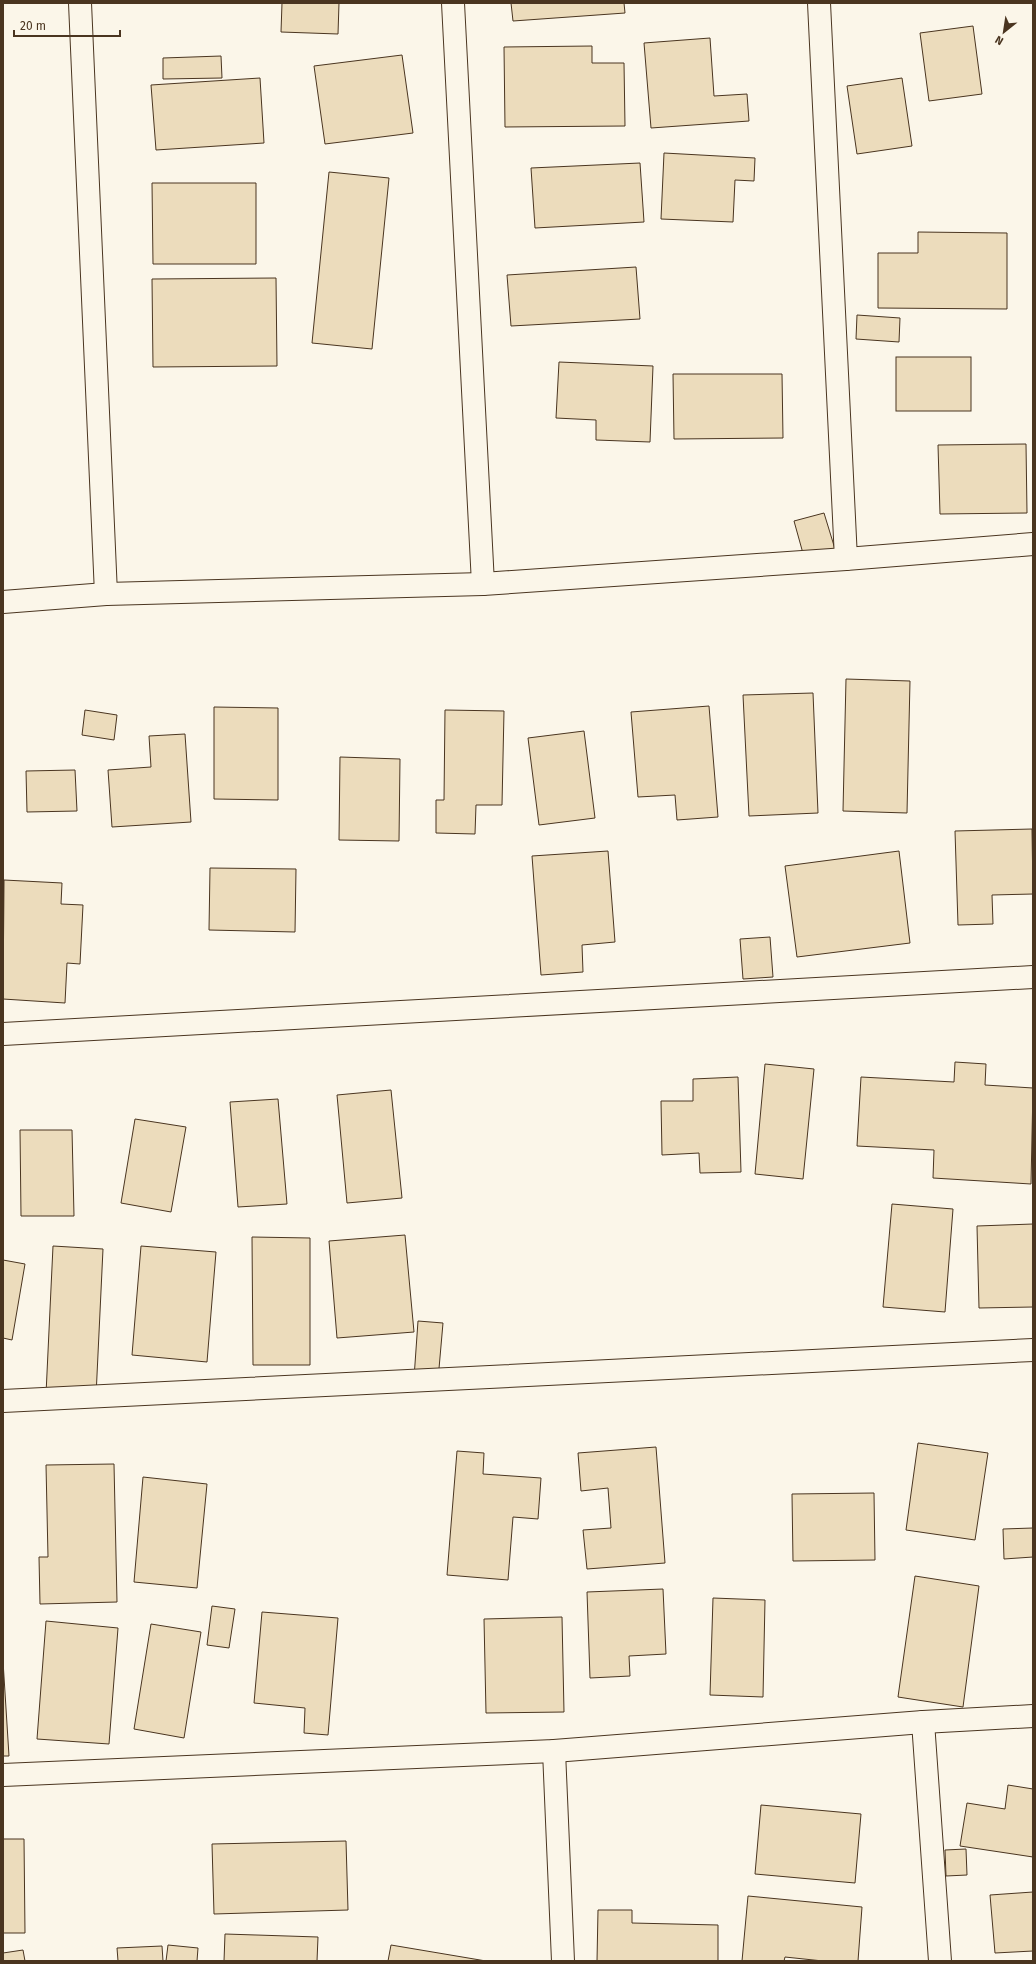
<svg xmlns="http://www.w3.org/2000/svg" width="1036" height="1964" font-family="'Fira Sans',sans-serif">
<style>
.building{fill:#ecdcbc;stroke:#4a3520}
.lines{fill:none;stroke-linecap:round;stroke-linejoin:round}
.minor-casing{stroke:#4a3520;stroke-width:24}
.minor{stroke:#fbf6e9;stroke-width:22}
</style>
<rect width="100%" height="100%" fill="#fbf6e9"/>
<!-- building -->
<g class="building">
<polygon points="282,3 339,3 338,34 281,32"/>
<polygon points="511,3 624,3 625,13 513,21"/>
<polygon points="973,26 982,94 929,101 920,33"/>
<polygon points="710,38 714,96 747,94 749,121 651,128 644,43"/>
<polygon points="592,46 592,63 624,63 625,126 505,127 504,47"/>
<polygon points="402,55 413,133 325,144 314,66"/>
<polygon points="221,56 222,78 163,79 163,58"/>
<polygon points="260,78 264,143 156,150 151,85"/>
<polygon points="902,78 912,146 857,154 847,86"/>
<polygon points="664,153 755,158 754,181 735,180 733,222 661,219"/>
<polygon points="640,163 644,222 535,228 531,168"/>
<polygon points="329,172 389,178 372,349 312,343"/>
<polygon points="152,183 256,183 256,264 153,264"/>
<polygon points="918,232 1007,233 1007,309 878,308 878,253 918,253"/>
<polygon points="636,267 640,319 511,326 507,275"/>
<polygon points="276,278 277,366 153,367 152,279"/>
<polygon points="857,315 900,318 899,342 856,339"/>
<rect x="896" y="357" width="75" height="54"/>
<polygon points="559,362 653,366 650,442 596,440 596,420 556,418"/>
<polygon points="673,374 782,374 783,438 674,439"/>
<polygon points="1026,444 1027,513 940,514 938,445"/>
<polygon points="824,513 835,549 804,557 794,521"/>
<polygon points="846,679 910,681 907,813 843,811"/>
<polygon points="813,693 818,813 749,816 743,695"/>
<polygon points="709,706 718,817 677,820 675,795 638,797 631,712"/>
<polygon points="214,707 278,708 278,800 214,799"/>
<polygon points="85,710 117,715 114,740 82,735"/>
<polygon points="445,710 504,711 502,805 476,805 475,834 436,833 436,800 444,800"/>
<polygon points="584,731 595,818 539,825 528,738"/>
<polygon points="185,734 191,822 112,827 108,770 151,767 149,736"/>
<polygon points="340,757 400,759 399,841 339,840"/>
<polygon points="75,770 77,811 27,812 26,771"/>
<polygon points="1032,829 1033,894 992,895 993,924 958,925 955,831"/>
<polygon points="608,851 615,942 582,945 583,972 541,975 532,856"/>
<polygon points="899,851 910,943 797,957 785,866"/>
<polygon points="210,868 296,869 295,932 209,930"/>
<polygon points="4,880 62,883 61,904 83,905 80,964 67,963 65,1003 3,999"/>
<polygon points="770,937 773,977 743,979 740,939"/>
<polygon points="955,1062 986,1064 985,1085 1033,1088 1031,1184 933,1178 934,1150 857,1146 861,1077 954,1082"/>
<polygon points="765,1064 814,1069 803,1179 755,1174"/>
<polygon points="738,1077 741,1172 700,1173 699,1153 662,1155 661,1101 693,1101 693,1079"/>
<polygon points="391,1090 402,1198 347,1203 337,1095"/>
<polygon points="278,1099 287,1204 238,1207 230,1102"/>
<polygon points="135,1119 186,1127 171,1212 121,1203"/>
<polygon points="20,1130 72,1130 74,1216 21,1216"/>
<polygon points="892,1204 953,1209 945,1312 883,1307"/>
<polygon points="1033,1224 1033,1307 979,1308 977,1226"/>
<polygon points="405,1235 414,1332 337,1338 329,1241"/>
<polygon points="252,1237 310,1238 310,1365 253,1365"/>
<polygon points="53,1246 103,1249 96,1396 46,1394"/>
<polygon points="141,1246 216,1252 207,1362 132,1355"/>
<polygon points="3,1260 25,1264 12,1340 3,1338"/>
<polygon points="418,1321 443,1323 438,1380 414,1378"/>
<polygon points="918,1443 988,1453 975,1540 906,1530"/>
<polygon points="656,1447 665,1563 587,1569 583,1530 611,1528 608,1488 581,1491 578,1453"/>
<polygon points="457,1451 484,1453 483,1474 541,1478 538,1519 513,1517 508,1580 447,1575"/>
<polygon points="114,1464 117,1602 40,1604 39,1557 48,1557 46,1465"/>
<polygon points="143,1477 207,1484 197,1588 134,1582"/>
<polygon points="874,1493 875,1560 793,1561 792,1494"/>
<polygon points="1033,1528 1033,1557 1004,1559 1003,1529"/>
<polygon points="915,1576 979,1586 963,1707 898,1697"/>
<polygon points="663,1589 666,1654 629,1656 630,1676 590,1678 587,1592"/>
<polygon points="713,1598 765,1600 763,1697 710,1695"/>
<polygon points="212,1606 235,1609 229,1648 207,1645"/>
<polygon points="262,1612 338,1618 328,1735 304,1733 305,1708 254,1703"/>
<polygon points="562,1617 564,1712 486,1713 484,1619"/>
<polygon points="46,1621 118,1628 109,1744 37,1739"/>
<polygon points="151,1624 201,1632 184,1738 134,1729"/>
<polygon points="3,1661 9,1756 3,1756"/>
<polygon points="1008,1785 1033,1789 1033,1857 960,1846 967,1803 1005,1809"/>
<polygon points="761,1805 861,1814 855,1883 755,1874"/>
<polygon points="3,1839 24,1839 25,1933 3,1933"/>
<polygon points="346,1841 348,1910 214,1914 212,1844"/>
<polygon points="966,1849 967,1875 946,1876 945,1850"/>
<polygon points="1033,1892 1033,1951 995,1953 990,1895"/>
<polygon points="748,1896 862,1907 858,1961 823,1961 785,1957 784,1961 742,1961"/>
<polygon points="598,1910 632,1910 632,1923 718,1925 718,1961 597,1961"/>
<polygon points="225,1934 318,1937 317,1961 224,1961"/>
<polygon points="168,1945 198,1948 197,1961 166,1961"/>
<polygon points="391,1945 486,1961 388,1961"/>
<polygon points="162,1946 163,1961 118,1961 117,1948"/>
<polygon points="23,1950 25,1961 3,1961 3,1953"/>
</g>
<g class="lines">
<defs>
<g id="minor">
<polyline points="80,3 106,594"/>
<polyline points="453,3 483,584"/>
<polyline points="819,3 846,559"/>
<polyline points="3,602 106,594 483,584 846,559 1033,544"/>
<polyline points="3,1034 1033,977"/>
<polyline points="3,1401 1033,1350"/>
<polyline points="923,1722 940,1961"/>
<polyline points="554,1751 563,1961"/>
<polyline points="3,1775 554,1751 923,1722 1033,1716"/>
</g>
</defs>
<!-- minor casing -->
<use href="#minor" class="minor-casing"/>
<!-- minor -->
<use href="#minor" class="minor"/>
</g>
<!-- border -->
<rect width="1036" height="1964" fill="none" stroke="#4a3520" stroke-width="8"/>
<!-- north arrow -->
<g transform="translate(1004 32) rotate(210)" stroke="#fbf6e9" stroke-width="3" paint-order="stroke">
<path d="M0-3L7 15L0 10L-7 15Z" fill="#4a3520"/>
<text y="-6" font-size="11" font-weight="bold" text-anchor="middle" fill="#4a3520">N</text>
</g>
<!-- scale -->
<path d="M14 30v6h106v-6" fill="none" stroke="#4a3520" stroke-width="2"/>
<text x="20" y="30" font-size="12" fill="#4a3520" stroke="#fbf6e9" stroke-width="3" paint-order="stroke">20 m</text>
</svg>
